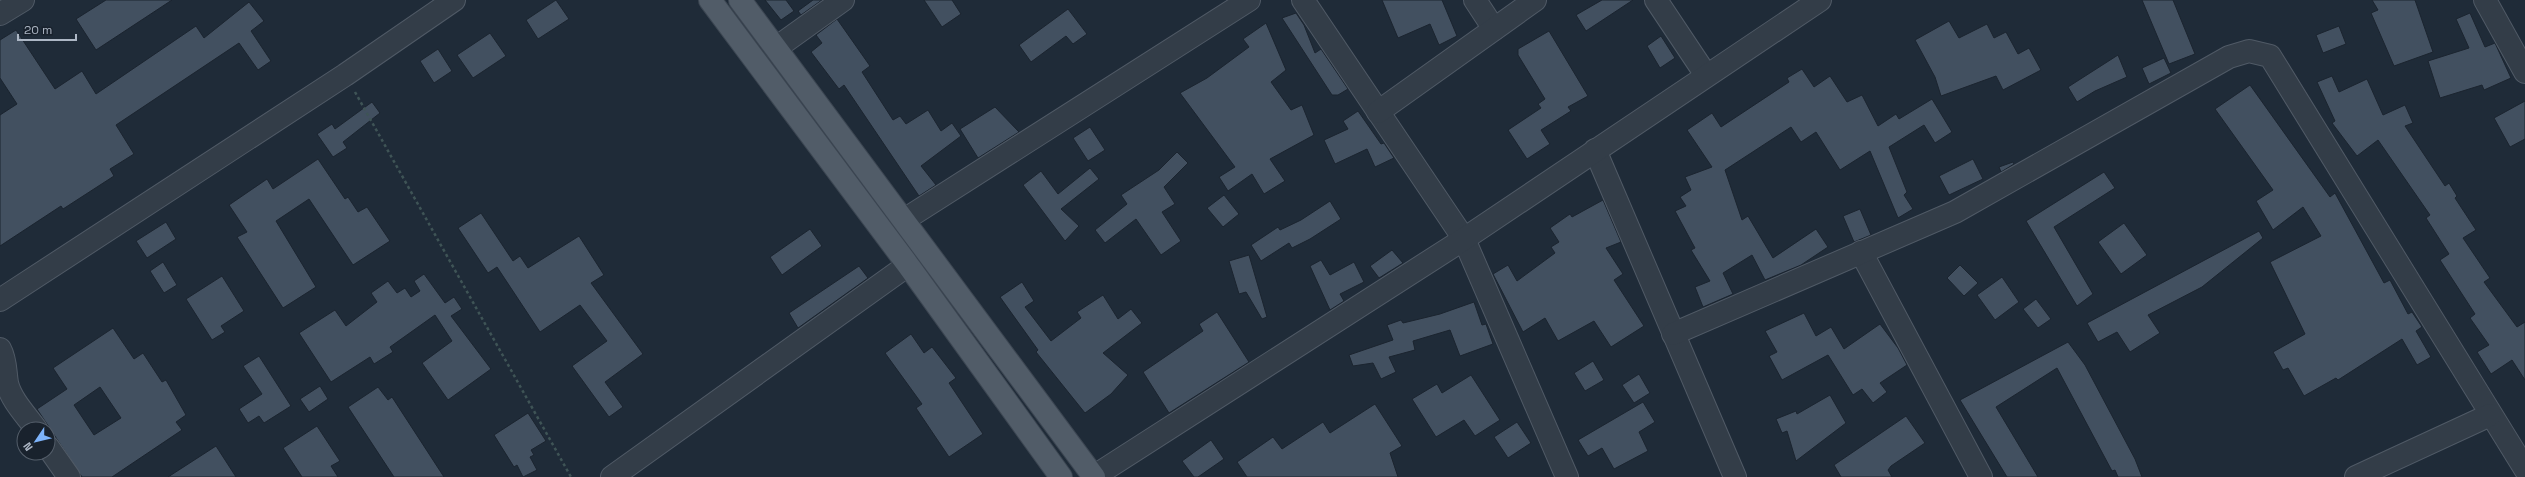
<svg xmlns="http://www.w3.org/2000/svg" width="2525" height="477" font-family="'Space Grotesk',sans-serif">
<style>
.building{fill:#425060;stroke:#1b242f;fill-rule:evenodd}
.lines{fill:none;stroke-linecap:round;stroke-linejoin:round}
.minor-casing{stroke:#505a66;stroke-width:24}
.major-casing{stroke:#3c4652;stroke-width:24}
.path{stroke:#3f5456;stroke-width:2.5;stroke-dasharray:3 3;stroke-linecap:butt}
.minor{stroke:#333d48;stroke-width:22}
.major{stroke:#515c68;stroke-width:22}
</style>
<rect width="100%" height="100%" fill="#1f2b38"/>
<!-- building -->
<g class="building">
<polygon points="106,0 172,0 96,50 76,19"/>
<polygon points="556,0 569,19 538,39 526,20"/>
<polygon points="765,0 786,0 794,11 781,20"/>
<polygon points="813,0 822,0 801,15 798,11"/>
<polygon points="924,0 952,0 961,14 942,27"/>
<polygon points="1382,0 1442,0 1457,36 1439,45 1430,24 1398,38"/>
<polygon points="1602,0 1633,0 1586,31 1576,15"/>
<polygon points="2142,0 2173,0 2195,54 2169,64"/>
<polygon points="2372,0 2415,0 2433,52 2394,66 2371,13 2378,10"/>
<polygon points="249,2 264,21 251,31 271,61 258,70 239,43 116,125 134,154 110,169 114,176 63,209 61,206 0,246 0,115 17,104 0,78 0,40 16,30 55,89 82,71 96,94 196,26 204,38"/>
<polygon points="1068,9 1087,34 1073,44 1066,36 1031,62 1019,45"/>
<polygon points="1296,13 1304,25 1315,53 1321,49 1348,89 1338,95 1332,95 1282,18"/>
<polygon points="2470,13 2485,47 2495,43 2511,78 2484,90 2482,85 2440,98 2428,61 2469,48 2456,19"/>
<polygon points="837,19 870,66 862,72 893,120 900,116 906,124 928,110 941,131 952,123 961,136 921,166 936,185 919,196 844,85 839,89 811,52 822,43 816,35"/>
<polygon points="1949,21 1959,38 1987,24 1994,38 2006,32 2018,54 2029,48 2041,70 2003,90 1996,76 1941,96 1935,77 1915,40"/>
<polygon points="1266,23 1286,70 1271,82 1291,110 1302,105 1314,135 1270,159 1285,181 1264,194 1252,174 1228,191 1219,177 1235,167 1180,93 1207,78 1249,47 1243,39"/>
<polygon points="2339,26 2346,44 2323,53 2316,35"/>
<polygon points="1549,31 1588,96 1568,107 1571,111 1541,130 1550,144 1527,159 1508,130 1541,108 1538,104 1545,99 1518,55 1518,49"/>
<polygon points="490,33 506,56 473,78 457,55"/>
<polygon points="1661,36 1675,58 1660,68 1647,46"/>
<polygon points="438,49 452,71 434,83 420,61"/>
<polygon points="2118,55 2127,77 2095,91 2077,102 2068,87"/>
<polygon points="2164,58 2171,73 2149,84 2142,68"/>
<polygon points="1802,69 1814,87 1830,76 1847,102 1862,95 1878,126 1896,114 1899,119 1932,99 1952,132 1935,143 1924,125 1889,147 1907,192 1904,195 1913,209 1898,218 1870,151 1840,170 1816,132 1801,142 1791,127 1725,170 1742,220 1748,216 1773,258 1816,229 1828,247 1801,265 1765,280 1752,255 1723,273 1733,294 1703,307 1695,287 1710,281 1691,250 1695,248 1675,211 1686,206 1680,197 1691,190 1685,177 1712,167 1687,130 1712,113 1721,127 1789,82 1787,78"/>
<polygon points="2332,76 2339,92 2367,79 2383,115 2405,105 2413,123 2405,126 2445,186 2449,183 2457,196 2455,198 2476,230 2463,238 2490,278 2484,282 2517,327 2525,322 2525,380 2512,360 2491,374 2477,352 2489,345 2470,318 2475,314 2440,260 2449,254 2426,218 2430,215 2378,140 2357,156 2332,123 2335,121 2317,82"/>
<polygon points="2250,85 2330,197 2335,193 2384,283 2390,280 2408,314 2412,312 2422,327 2416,331 2431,357 2417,365 2402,339 2338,380 2336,378 2304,396 2288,368 2283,370 2273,352 2305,334 2270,262 2321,236 2303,207 2273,230 2256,201 2273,190 2215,109"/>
<polygon points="2525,101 2525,139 2510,147 2494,118"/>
<polygon points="372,102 380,113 343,142 347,148 333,157 317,134 332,124 335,129"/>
<polygon points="995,107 1019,132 978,158 960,129"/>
<polygon points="1358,111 1381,144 1384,143 1394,158 1375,167 1367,149 1335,164 1324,140 1348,129 1343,121"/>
<polygon points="1090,127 1105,150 1088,161 1073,138"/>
<polygon points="1177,152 1188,163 1164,187 1175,204 1162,212 1181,241 1161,255 1136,219 1105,243 1095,230 1127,204 1121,195 1159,170"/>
<polygon points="318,159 345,199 348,197 358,212 367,207 390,241 353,265 309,199 276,221 316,287 283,308 237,237 247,232 229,205 267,179 273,189"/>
<polygon points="1973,159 1983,179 1949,195 1939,176"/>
<polygon points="2013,162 2014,164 2001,172 1999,167"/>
<polygon points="1090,168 1099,179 1061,209 1079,226 1065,241 1023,185 1041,171 1058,194"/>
<polygon points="2104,172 2115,188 2054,227 2093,294 2077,306 2026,221"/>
<polygon points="1224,195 1239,214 1223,227 1207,208"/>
<polygon points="1603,200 1621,242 1606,248 1623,274 1614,280 1644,326 1611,347 1594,321 1558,341 1545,318 1523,332 1493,274 1508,265 1517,281 1555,253 1551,247 1559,242 1550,228 1570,214 1572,217"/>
<polygon points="1330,201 1341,219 1310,239 1292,248 1289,243 1261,261 1251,245 1278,227 1280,230 1301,220"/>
<polygon points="1860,209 1871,235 1854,242 1843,216"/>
<polygon points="481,213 513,261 520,256 528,268 579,236 604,275 591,283 643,354 605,382 623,407 609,417 572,366 607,341 580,305 540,332 497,267 488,273 458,228"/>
<polygon points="166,222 176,239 147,258 136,241"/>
<polygon points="2124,223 2147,255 2121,274 2098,242"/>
<polygon points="810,229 822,246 782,275 770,257"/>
<polygon points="2259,231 2263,238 2202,287 2148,315 2160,333 2130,352 2117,332 2098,342 2087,323"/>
<polygon points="1392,250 1403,263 1379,278 1370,266"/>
<polygon points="1249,255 1267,317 1262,319 1246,292 1239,294 1229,261"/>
<polygon points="1321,260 1330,275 1354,262 1364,282 1340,294 1344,301 1330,310 1310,266"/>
<polygon points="163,262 177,285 164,293 150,271"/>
<polygon points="1960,265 1978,283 1964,296 1947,278"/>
<polygon points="859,266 868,278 798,328 789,313"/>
<polygon points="424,274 445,303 454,297 462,309 451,316 491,369 448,400 422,363 452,341 435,315 390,347 393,352 374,364 370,357 331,382 299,333 335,310 346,326 377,302 371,293 388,281 397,293 405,288 411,297 420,291 414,281"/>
<polygon points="222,276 244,311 221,326 225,332 212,340 186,299"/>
<polygon points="2002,277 2019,302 1995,320 1977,295"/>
<polygon points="1022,282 1034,301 1025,307 1051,341 1081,318 1077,312 1103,295 1118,319 1131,309 1142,323 1103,353 1128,375 1111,394 1085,413 1036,352 1038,350 1000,297"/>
<polygon points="2036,299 2051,319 2038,328 2023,309"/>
<polygon points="1474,302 1482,325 1486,324 1493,344 1460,356 1450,330 1413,341 1415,350 1389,357 1396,372 1381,379 1373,363 1353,366 1349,355 1393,340 1387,325 1401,320 1403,323 1440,314"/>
<polygon points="1217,312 1249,362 1169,413 1143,372 1203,331 1199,324"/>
<polygon points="1804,313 1816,336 1831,327 1844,349 1880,324 1898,348 1907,365 1880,383 1887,392 1873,403 1862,389 1853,395 1828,355 1782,380 1769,356 1777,352 1765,331"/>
<path d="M113,328L134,359L143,353L162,382L166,380L186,415L176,422L182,430L112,477H82L37,409L67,389L53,368ZM100,387L121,418L94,435L74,405Z"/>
<polygon points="911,334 924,353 932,347 956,378 949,383 983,434 949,457 916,408 922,404 885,353"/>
<polygon points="2068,342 2085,365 2135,459 2142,477 2118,477 2115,470 2112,471 2057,368 1996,407 2038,477 2007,477 1960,400"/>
<polygon points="259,356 291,406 264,423 259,416 248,423 239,409 262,394 243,366"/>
<polygon points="1593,361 1604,380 1585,391 1574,373"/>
<polygon points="1639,374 1650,393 1634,403 1622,385"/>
<polygon points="1471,375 1500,420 1475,436 1464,420 1436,437 1412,399 1437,384 1442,393"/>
<polygon points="320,386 328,399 309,412 300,399"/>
<polygon points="378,387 388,400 392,397 444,477 394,477 348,407"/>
<polygon points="1830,395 1846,423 1796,461 1787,431 1782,433 1776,419 1796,411 1797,414"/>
<polygon points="1643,402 1655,422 1639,432 1648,451 1614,469 1602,448 1588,456 1578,440"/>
<polygon points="1375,404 1402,446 1390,453 1398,477 1247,477 1237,462 1273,437 1282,449 1323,422 1330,433"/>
<polygon points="528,413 546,441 531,450 534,455 530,457 537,470 523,477 517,465 514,467 494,435"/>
<polygon points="1906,416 1925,443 1891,466 1888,470 1892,477 1841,477 1834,465"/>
<polygon points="1517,422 1531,443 1508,458 1494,437"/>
<polygon points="317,426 340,461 331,466 338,477 302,477 283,448"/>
<polygon points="1211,440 1224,459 1198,477 1194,477 1182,461"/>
<polygon points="216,446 236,477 168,477"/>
</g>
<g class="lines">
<defs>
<g id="minor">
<polyline points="1303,0 1464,239 1567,477"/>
<polyline points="1475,0 1494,29"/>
<polyline points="1656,0 1706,75"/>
<polyline points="2485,0 2525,72"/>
<polyline points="0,14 23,0"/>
<polyline points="776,48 843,0"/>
<polyline points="1378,112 1535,0"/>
<polyline points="1595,150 1735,477"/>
<polyline points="904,220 1249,0"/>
<polyline points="1861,252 1981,477"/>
<polyline points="0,300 345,75 454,0"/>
<polyline points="1673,334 1955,212 2229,57 2249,51 2270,56 2525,469"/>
<path d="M0,349C6,360 5,371 7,383C11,400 26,415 36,429"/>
<polyline points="48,447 69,477"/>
<polyline points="612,477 908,265"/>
<polyline points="1093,477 1464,239 1820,0"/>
<polyline points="2356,477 2490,415"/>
</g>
<g id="major">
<polyline points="710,0 908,265 1061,477"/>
<polyline points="740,0 1094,477"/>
</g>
</defs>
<!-- minor casing -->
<use href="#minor" class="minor-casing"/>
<!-- major casing -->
<use href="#major" class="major-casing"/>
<!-- path -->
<polyline class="path" points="355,92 571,477"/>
<!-- minor -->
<use href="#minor" class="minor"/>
<!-- major -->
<use href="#major" class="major"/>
</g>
<!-- north arrow -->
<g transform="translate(36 441) rotate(235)"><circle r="19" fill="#19222d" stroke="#545e6a"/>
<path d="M0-3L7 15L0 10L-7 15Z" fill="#7db3fa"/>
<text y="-6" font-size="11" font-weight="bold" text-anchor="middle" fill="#adb7c5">N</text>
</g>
<!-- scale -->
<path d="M18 34v6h58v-6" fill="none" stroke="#adb7c5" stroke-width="2"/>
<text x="24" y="34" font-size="12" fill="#adb7c5" stroke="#19222d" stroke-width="3" paint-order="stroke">20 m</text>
</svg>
